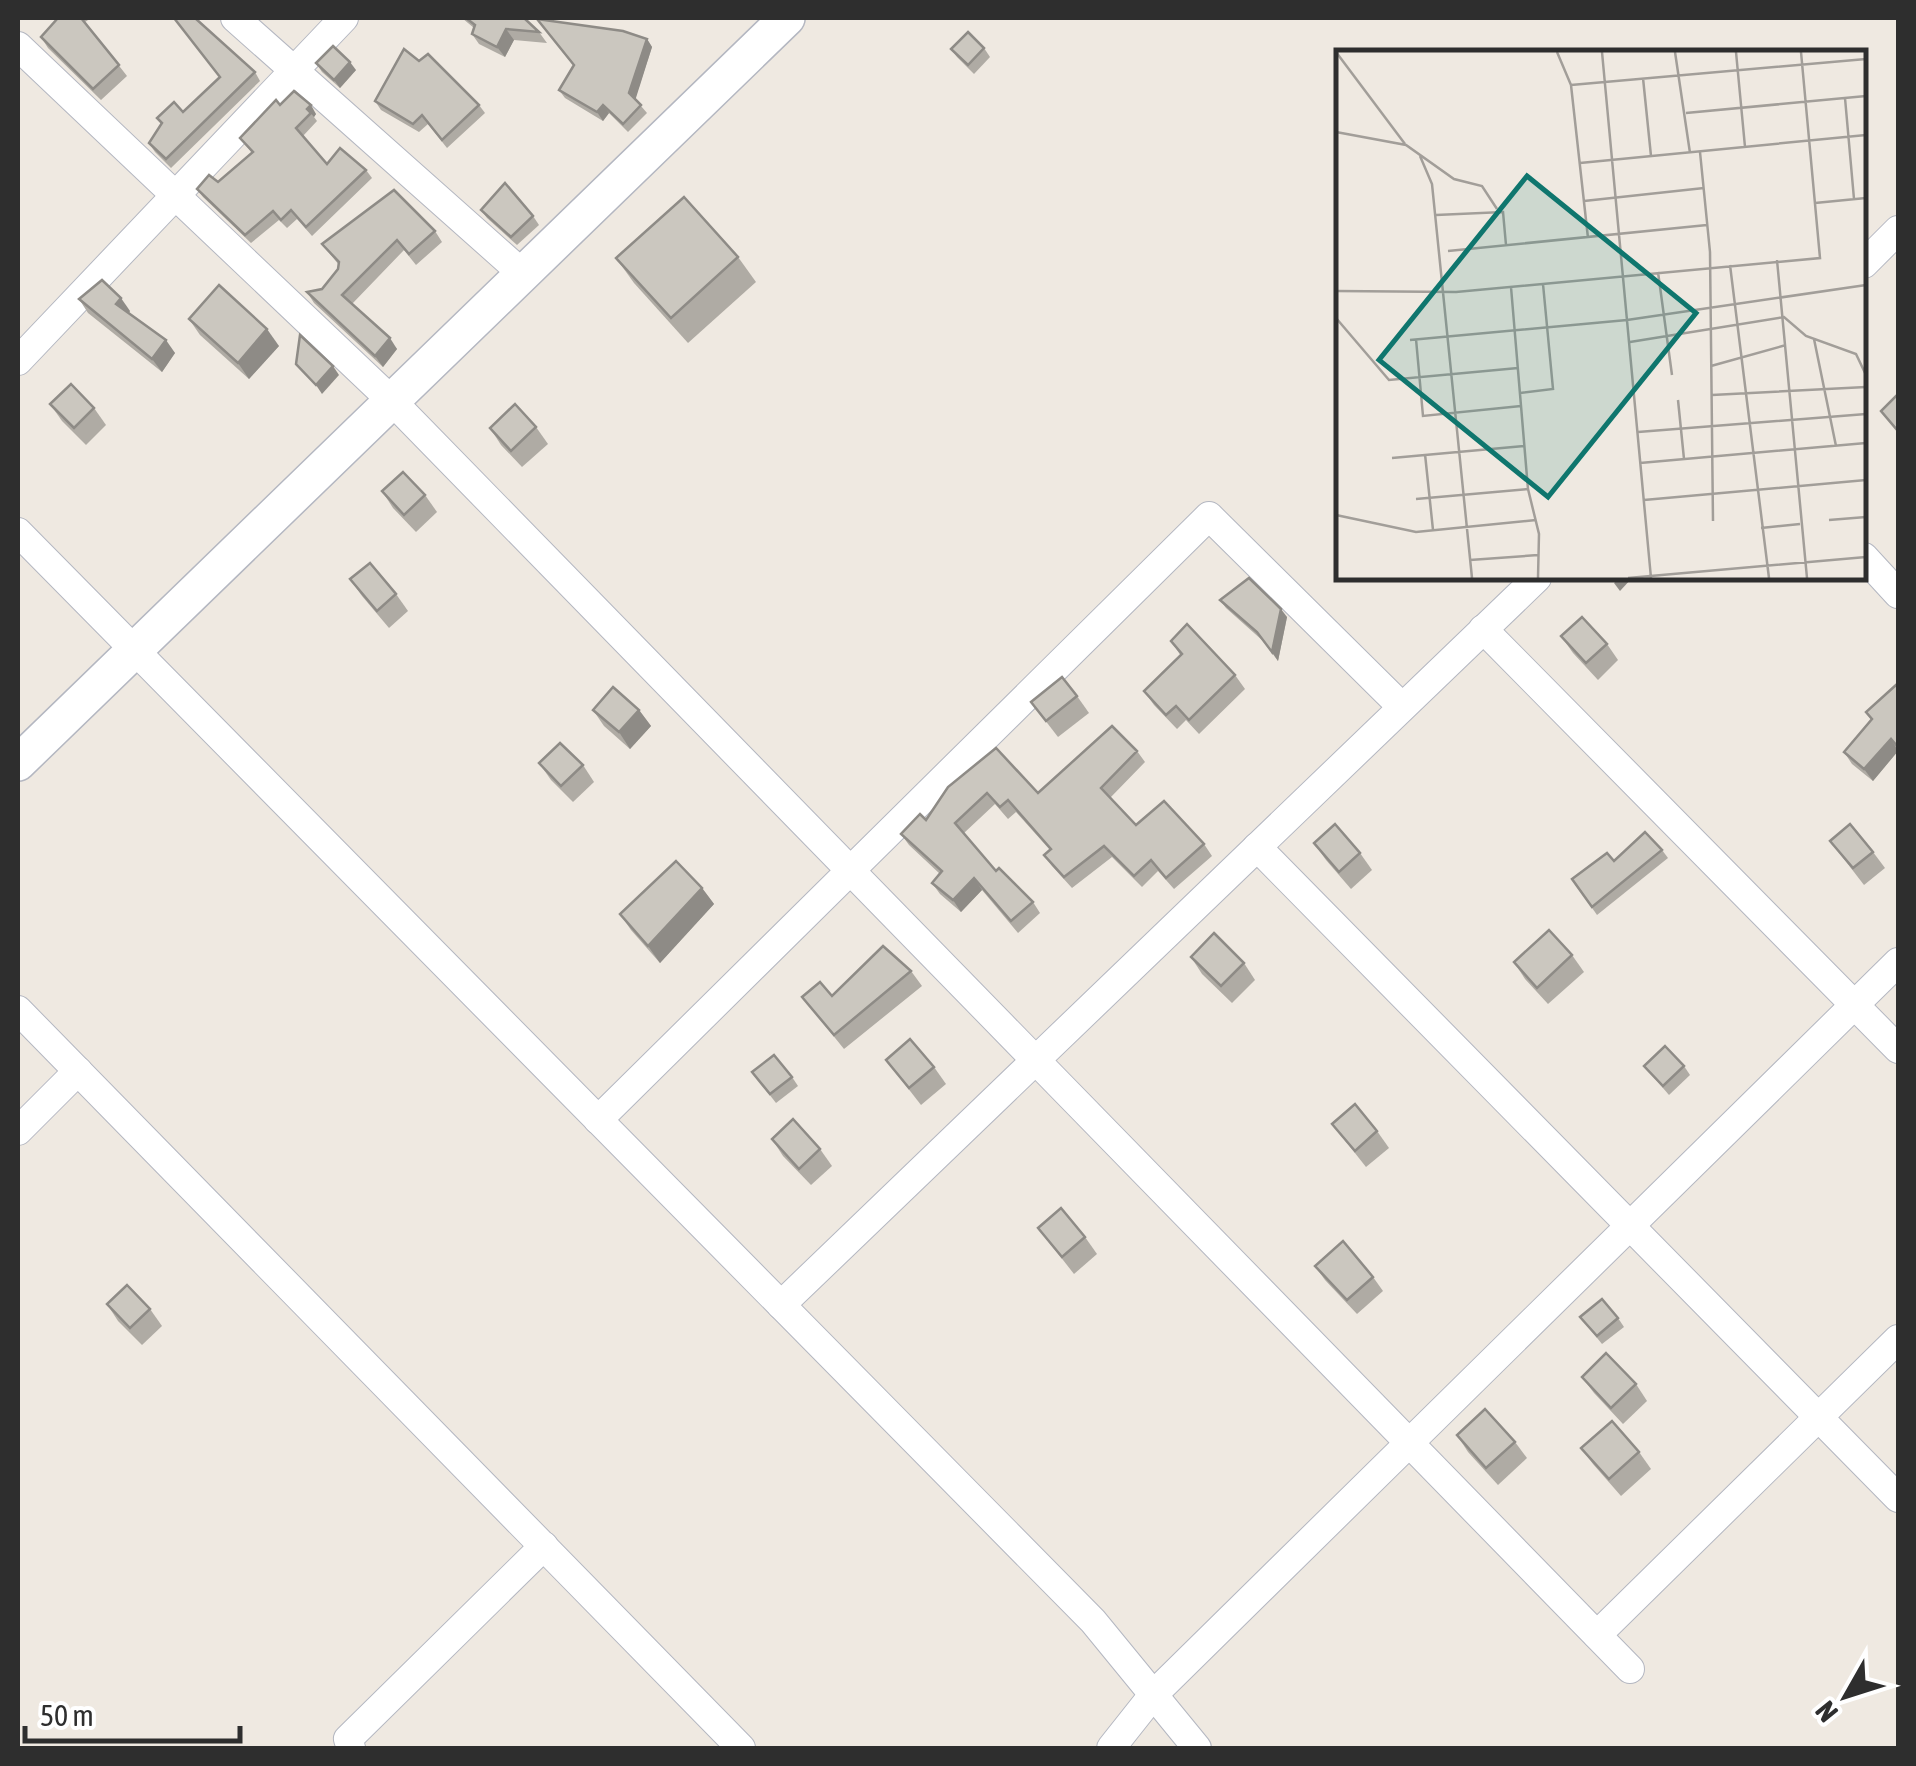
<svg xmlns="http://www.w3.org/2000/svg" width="1916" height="1766" font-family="'Asap Condensed',sans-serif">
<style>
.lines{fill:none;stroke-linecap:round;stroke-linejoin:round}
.minor-casing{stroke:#b4b7c1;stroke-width:30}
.tertiary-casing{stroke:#b4b7c1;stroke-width:38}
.minor{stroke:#fff;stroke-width:28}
.tertiary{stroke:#fff;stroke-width:35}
.wall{fill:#afaba4}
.shaded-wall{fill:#8e8b86}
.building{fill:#cbc7bf;stroke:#8e8b86;stroke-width:2.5}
.inset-road{fill:none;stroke:#a29e99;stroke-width:2.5}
.view{fill:#0f766e;fill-opacity:0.15;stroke:#0f766e;stroke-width:5}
.inset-edge{fill:none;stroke:#2e2e2e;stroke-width:5}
</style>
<rect width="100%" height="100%" fill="#efe9e1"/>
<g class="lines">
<defs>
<g id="minor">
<polyline points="235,18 523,274"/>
<polyline points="18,46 392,401 1630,1669"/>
<polyline points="1864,264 1898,230"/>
<polyline points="18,361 344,18"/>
<polyline points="18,532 1093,1621 1197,1748"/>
<polyline points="1864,557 1898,594"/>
<polyline points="1483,629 1898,1049"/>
<polyline points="1257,847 1898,1498"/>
<polyline points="18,1010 741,1748"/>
<polyline points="598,1120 1209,516 1402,707"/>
<polyline points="18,1131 78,1071"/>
<polyline points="781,1305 1537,578"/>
<polyline points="1597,1635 1898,1339"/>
<polyline points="351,1748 348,1739 544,1546"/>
<polyline points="1111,1748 1153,1695 1898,962"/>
</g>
<polyline id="tertiary" points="18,763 787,18"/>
</defs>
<!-- minor casing -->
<use href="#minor" class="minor-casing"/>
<!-- tertiary casing -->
<use href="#tertiary" class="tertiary-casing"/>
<!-- minor -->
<use href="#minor" class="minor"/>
<!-- tertiary -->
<use href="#tertiary" class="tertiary"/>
</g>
<!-- wall -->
<g class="wall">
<polygon points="58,18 91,18 85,22 127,76 101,100 48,48 41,37"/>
<polygon points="462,18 524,18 539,32 547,43 514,40 505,57 479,44 472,34 474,28"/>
<polygon points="647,39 652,47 635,99 647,113 628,132 609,113 603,121 565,98 559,90"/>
<polygon points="984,48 990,57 974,74 957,57 951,49"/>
<polygon points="316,63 356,70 340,88 322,72"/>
<polygon points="255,72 260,81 171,168 155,152 149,143 161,124 157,118 183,112"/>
<polygon points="375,101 479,105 485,113 447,148 428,124 419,132 381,110"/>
<polygon points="280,105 316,114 314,117 317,121 303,136 327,164 366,170 372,178 312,236 297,219 287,228 279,220 251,243 203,197 197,189 218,182 252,153 240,138"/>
<polygon points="481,210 533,216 539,225 517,245 487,218"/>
<polygon points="435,231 442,242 416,265 404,250 352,304 397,349 383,367 314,303 307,292 322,289 338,269 339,265 322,244"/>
<polygon points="738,257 756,282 688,343 634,283 616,258"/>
<polygon points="79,299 130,311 129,313 175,353 162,372 88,313"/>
<polygon points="189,319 279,346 249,379 200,335"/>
<polygon points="50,404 94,408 106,425 86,445 62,421"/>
<polygon points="536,427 548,444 522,467 501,445 490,428"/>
<polygon points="382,491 425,495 437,512 416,532 393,508"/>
<polygon points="350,579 396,594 408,611 389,628 362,596"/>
<polygon points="1220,600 1287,617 1278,661 1263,641 1226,608"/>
<polygon points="1561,636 1607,644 1618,660 1598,680 1573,653"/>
<polygon points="1171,641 1235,675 1245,689 1199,734 1186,720 1177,729 1154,705 1144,691 1181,656"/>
<polygon points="1898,688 1898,751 1873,781 1852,764 1844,752 1871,720 1866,712"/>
<polygon points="1077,696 1089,713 1058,737 1031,702"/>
<polygon points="593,710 639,710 651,726 630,749 604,726"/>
<polygon points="1137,751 1145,762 1110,798 1136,825 1204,844 1212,856 1174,889 1158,871 1142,887 1112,857 1072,888 1052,866 1044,855 1050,850 1016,812 1008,819 995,804 964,833 996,871 1033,902 1040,913 1018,933 982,890 961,912 940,894 932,883 940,874 909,845 901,834 926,820 948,787 1038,793"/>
<polygon points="539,763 583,765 594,782 573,802 551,780"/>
<polygon points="1830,841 1873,852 1885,868 1864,885"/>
<polygon points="1314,843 1360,853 1372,870 1351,889 1326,860"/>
<polygon points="1662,850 1668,858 1597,915 1572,879 1614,861"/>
<polygon points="702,888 714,904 660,963 631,930 620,914"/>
<polygon points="1572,955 1584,972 1548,1004 1525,979 1514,962"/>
<polygon points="1191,957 1244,963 1255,980 1232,1003 1202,974"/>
<polygon points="911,971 922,986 844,1049 802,997 832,996"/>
<polygon points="886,1060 934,1067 946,1084 921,1105"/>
<polygon points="1644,1066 1684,1066 1690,1075 1669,1095"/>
<polygon points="792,1077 798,1086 776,1103 758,1080"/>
<polygon points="1332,1124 1377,1131 1389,1148 1366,1167"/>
<polygon points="772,1139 820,1149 832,1166 811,1185 783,1156"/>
<polygon points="1038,1228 1085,1237 1097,1254 1074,1274"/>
<polygon points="1315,1266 1373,1277 1383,1291 1357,1314 1325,1280"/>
<polygon points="107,1304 150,1309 162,1326 142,1345 118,1321"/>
<polygon points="1580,1317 1618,1318 1624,1327 1602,1344"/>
<polygon points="1582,1377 1636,1384 1647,1401 1623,1424 1594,1393"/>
<polygon points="1457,1435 1515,1442 1527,1458 1498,1485 1468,1452"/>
<polygon points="1581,1448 1639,1452 1651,1469 1621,1496 1593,1464"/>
</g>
<!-- shaded-wall -->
<g class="shaded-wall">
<polygon points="506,29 514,40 505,57 497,47"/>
<polygon points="647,39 652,47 635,101 629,93"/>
<polygon points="350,62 356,70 340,88 334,80"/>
<polygon points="311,105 316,114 314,117 307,109"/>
<polygon points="603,105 609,113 603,121 597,112"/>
<polygon points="121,298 130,311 125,317 116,304"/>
<polygon points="267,329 279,346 249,379 238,363"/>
<polygon points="390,338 397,349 383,367 375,356"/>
<polygon points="166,340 175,353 162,372 152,359"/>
<polygon points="333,366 339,375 322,394 316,385"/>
<polygon points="1619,578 1632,578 1620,591 1614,583"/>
<polygon points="1281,609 1287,617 1278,661 1272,652"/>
<polygon points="639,710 651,726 630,749 619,732"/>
<polygon points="1891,739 1898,751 1873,781 1864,769"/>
<polygon points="974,878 982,890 961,912 953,900"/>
<polygon points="702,888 714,904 660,963 648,946"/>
</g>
<!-- building -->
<g class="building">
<polygon points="58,18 81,18 119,65 93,89 41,37"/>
<polygon points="174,18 195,18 255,72 166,159 149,143 162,123 157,118 174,102 183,112 220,77"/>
<polygon points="466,18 524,18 539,32 506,29 497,47 472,34 475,25"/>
<polygon points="537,19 623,31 647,39 629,93 641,105 623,124 603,105 597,112 559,90 574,65"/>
<polygon points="968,32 984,48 968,65 951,49"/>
<polygon points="333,46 350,62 334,80 316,63"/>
<polygon points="404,49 419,61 428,54 479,105 442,140 422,115 413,124 375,101"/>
<polygon points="294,91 311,105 307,109 311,113 296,128 327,164 340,148 366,170 306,227 291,210 281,220 273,211 245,235 197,189 209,175 218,182 253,152 240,138 276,100 280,105"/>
<polygon points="505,183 533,216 511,237 481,210"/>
<polygon points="394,190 435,231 409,254 397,240 342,295 390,338 375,356 307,292 322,289 338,269 339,262 322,244"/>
<polygon points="684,197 738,257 671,318 616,258"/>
<polygon points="102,280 121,298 116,304 166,340 152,359 79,299"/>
<polygon points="219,285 267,329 238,363 189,319"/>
<polygon points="300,335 333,366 316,385 296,364"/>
<polygon points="71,384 94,408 74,428 50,404"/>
<polygon points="1898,394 1898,431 1881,411"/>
<polygon points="515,404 536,427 511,451 490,428"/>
<polygon points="403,472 425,495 404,515 382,491"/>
<polygon points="370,563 396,594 377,611 350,579"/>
<polygon points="1249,578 1281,609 1272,652 1257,632 1220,600"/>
<polygon points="1582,617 1607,644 1586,663 1561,636"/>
<polygon points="1187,624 1235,675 1189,720 1176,706 1166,715 1144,691 1182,654 1171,641"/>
<polygon points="1062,677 1077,696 1046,721 1031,702"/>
<polygon points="1896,685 1898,688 1898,747 1891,739 1864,769 1844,752 1872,719 1866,712"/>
<polygon points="613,687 639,710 619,732 593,710"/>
<polygon points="1112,726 1137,751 1101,788 1136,825 1164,801 1204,844 1166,878 1151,860 1134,876 1104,846 1064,877 1044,855 1051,849 1008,800 1000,807 987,793 955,823 996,871 999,868 1033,902 1011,921 974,878 953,900 932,883 942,871 901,834 920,814 926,820 948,787 996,748 1038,793"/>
<polygon points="560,743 583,765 561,786 539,763"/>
<polygon points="1335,824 1360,853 1339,872 1314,843"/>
<polygon points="1850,824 1873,852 1853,868 1830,841"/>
<polygon points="1645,832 1662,850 1592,907 1572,879 1607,853 1614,861"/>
<polygon points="676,861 702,888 648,946 620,914"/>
<polygon points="1549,930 1572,955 1537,988 1514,962"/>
<polygon points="1214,933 1244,963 1221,986 1191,957"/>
<polygon points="883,946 911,971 834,1035 802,997 820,982 832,996"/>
<polygon points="910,1039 934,1067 909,1088 886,1060"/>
<polygon points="1665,1046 1684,1066 1663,1086 1644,1066"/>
<polygon points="774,1055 792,1077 770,1094 752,1072"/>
<polygon points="1355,1104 1377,1131 1355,1151 1332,1124"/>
<polygon points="793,1119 820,1149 799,1169 772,1139"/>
<polygon points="1061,1208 1085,1237 1062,1257 1038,1228"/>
<polygon points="1343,1241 1373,1277 1347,1300 1315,1266"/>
<polygon points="127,1285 150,1309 130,1328 107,1304"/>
<polygon points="1602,1299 1618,1318 1597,1336 1580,1317"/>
<polygon points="1606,1353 1636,1384 1611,1408 1582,1377"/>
<polygon points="1485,1409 1515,1442 1486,1468 1457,1435"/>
<polygon points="1612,1421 1639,1452 1609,1479 1581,1448"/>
</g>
<!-- overview -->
<g transform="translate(1336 50)">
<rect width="530" height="530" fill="#efe9e1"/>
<path class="inset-road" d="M0,2L69,94M221,2L235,35L252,188M266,2L315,528M339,2L354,103M400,2L409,97M307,28L315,106M235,35L530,9M509,48L518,149M350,63L530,46M0,82L70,95L118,129L146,136L161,159M364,102L374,202L377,471M84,106L96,134L136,528M244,113L530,85M248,151L368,138M479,153L530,148M100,165L167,162L170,195M112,201L371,175M441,210L471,528M394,215L433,528M322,222L336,325M175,237L192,439L203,484L202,528M0,241L120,242L484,208L465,2M0,268L53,330L182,318M80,289L87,366L185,356M478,289L500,396M74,290L291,270L530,235M294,292L448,267L470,286L520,304L530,325M375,316L450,295M184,343L217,339L207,234M376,345L530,337M342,350L348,409M302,382L530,364M89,404L97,480M56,408L188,396M304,413L530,393M80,449L192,439M308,450L530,430M0,465L80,482L200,470M493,470L530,467M425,478L464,474M134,510L202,505M292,528L530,507"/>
<path class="view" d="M191,126L360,263L212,447L43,310Z"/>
<rect width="530" height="530" class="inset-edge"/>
</g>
<!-- border -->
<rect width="1916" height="1766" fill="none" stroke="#2e2e2e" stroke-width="40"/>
<!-- north arrow -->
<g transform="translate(1846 1696) rotate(231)" stroke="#ffffff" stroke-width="8" paint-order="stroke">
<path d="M0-8L18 38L0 25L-18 38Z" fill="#2e2e2e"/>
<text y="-15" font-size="28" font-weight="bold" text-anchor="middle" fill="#2e2e2e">N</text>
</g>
<!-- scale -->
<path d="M25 1726v15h215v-15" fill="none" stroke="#2e2e2e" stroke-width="5"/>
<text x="40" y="1726" font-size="30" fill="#2e2e2e" stroke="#ffffff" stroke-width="8" paint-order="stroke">50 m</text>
</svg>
